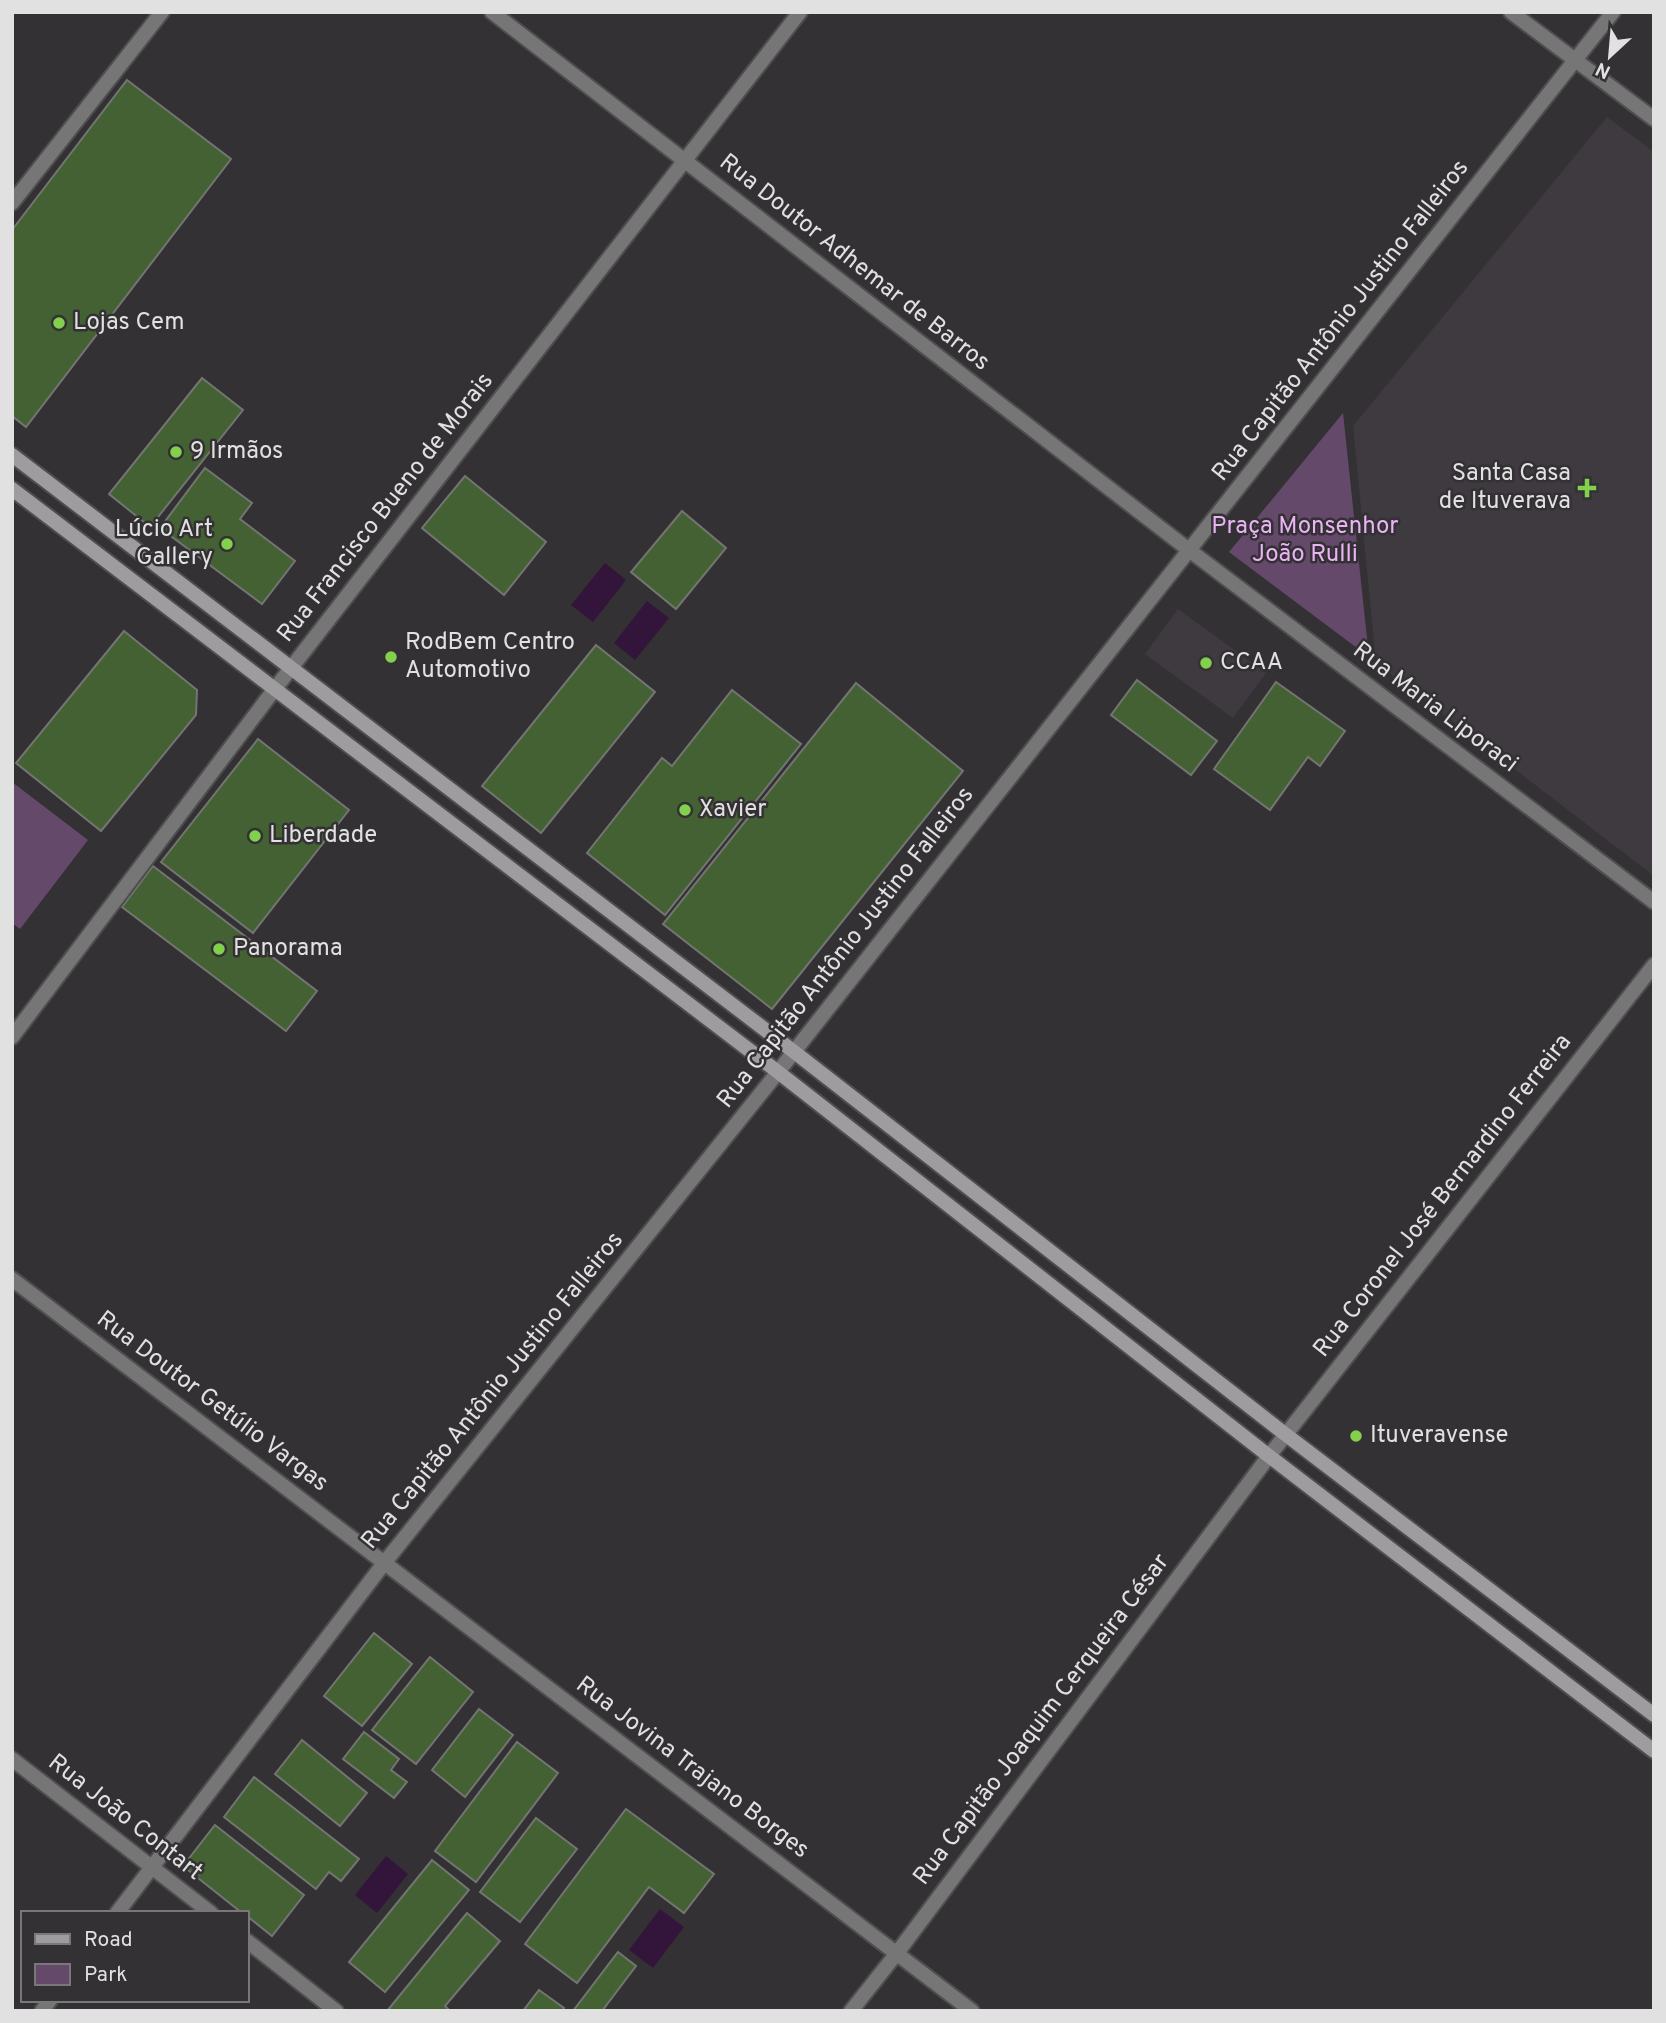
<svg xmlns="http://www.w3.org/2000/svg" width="1666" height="2023" font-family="Overpass,sans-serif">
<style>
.built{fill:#3f3940}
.green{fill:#64496b}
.water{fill:#33143a}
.building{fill:#446134;stroke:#737572;stroke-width:2}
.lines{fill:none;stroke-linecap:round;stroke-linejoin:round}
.minor-casing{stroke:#4f4d4f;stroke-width:18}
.tertiary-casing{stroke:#4f4d4f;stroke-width:18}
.secondary-casing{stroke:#4f4d4f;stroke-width:18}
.minor{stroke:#777677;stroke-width:14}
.tertiary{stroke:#777677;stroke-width:14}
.secondary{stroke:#9e9c9e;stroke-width:14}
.poi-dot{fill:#83d04f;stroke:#333133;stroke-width:2.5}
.labels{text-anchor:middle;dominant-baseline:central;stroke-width:5;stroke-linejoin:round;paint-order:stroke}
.street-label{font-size:24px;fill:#e2e1e2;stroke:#333133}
.poi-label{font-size:24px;fill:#e2e1e2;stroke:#333133;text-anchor:start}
.park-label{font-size:24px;fill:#e9b3f5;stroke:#333133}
</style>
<rect width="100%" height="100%" fill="#333133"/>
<!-- built -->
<g class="built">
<polygon points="1607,117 1654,152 1654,876 1376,663 1353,426"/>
<polygon points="1178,609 1266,673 1233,718 1145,654"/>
</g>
<!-- green -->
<g class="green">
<polygon points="1343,413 1369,657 1229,552"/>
<polygon points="12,782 88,840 20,929 12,923"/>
</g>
<!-- water -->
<g class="water">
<polygon points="605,563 626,580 593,622 571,605"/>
<polygon points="647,601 669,618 635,660 614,643"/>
<polygon points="386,1856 408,1874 377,1913 355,1895"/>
<polygon points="660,1909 684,1927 653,1968 629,1950"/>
</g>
<!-- building -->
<g class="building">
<polygon points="127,80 231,159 26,427 12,416 12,230"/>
<polygon points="202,378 243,410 150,527 109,494"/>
<polygon points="205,468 252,503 240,519 295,561 262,604 160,528"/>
<polygon points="465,476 546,542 504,595 422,528"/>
<polygon points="682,511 726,548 676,609 631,572"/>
<polygon points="124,631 197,690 196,715 101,831 16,763"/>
<polygon points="596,645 655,692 541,833 482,786"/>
<polygon points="1137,680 1217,741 1191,775 1111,715"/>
<polygon points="1276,682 1345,731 1320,766 1308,757 1270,810 1214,769"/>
<polygon points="856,683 963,771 772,1009 663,924"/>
<polygon points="732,690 801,744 665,915 587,853 662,758 672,766"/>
<polygon points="258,739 349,810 253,933 161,862"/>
<polygon points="153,866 317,991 286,1031 122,907"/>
<polygon points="374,1633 412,1664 362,1726 324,1696"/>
<polygon points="430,1657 473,1692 416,1764 372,1730"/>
<polygon points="479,1709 513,1735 465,1797 432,1770"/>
<polygon points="364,1732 399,1759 391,1770 407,1782 394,1798 343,1759"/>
<polygon points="302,1740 367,1793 340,1826 275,1774"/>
<polygon points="517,1742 558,1773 476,1882 435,1851"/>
<polygon points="254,1777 359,1859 341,1881 329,1872 316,1889 224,1817"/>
<polygon points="626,1809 714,1874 684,1913 649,1887 577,1983 525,1944"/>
<polygon points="536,1818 577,1849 520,1922 480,1892"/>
<polygon points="215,1825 304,1895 272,1936 247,1916 247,1913 242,1913 183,1866"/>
<polygon points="432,1860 469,1890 385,1992 349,1962"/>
<polygon points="467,1913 500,1941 445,2006 450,2011 387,2011"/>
<polygon points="618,1952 636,1966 602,2011 573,2011"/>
<polygon points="539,1990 564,2008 562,2011 523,2011"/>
</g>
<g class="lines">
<defs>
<g id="minor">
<polyline points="1511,12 1654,119"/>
<polyline points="12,203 162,12"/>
<polyline points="12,1037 274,690 800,12"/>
<polyline points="12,1759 211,1913"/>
<polyline points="117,1913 385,1562 778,1072 1613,12"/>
<polyline points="247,1941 336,2011"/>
<polyline points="42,2011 50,2000"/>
<polyline points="851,2011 897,1953 1269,1456 1654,965"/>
</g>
<g id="tertiary">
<polyline points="492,12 1189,550 1654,902"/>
<polyline points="12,1279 972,2011"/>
</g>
<g id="secondary">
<polyline points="12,455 793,1051 1285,1434 1654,1715"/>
<polyline points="12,489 778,1072 1269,1456 1654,1751"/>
</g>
</defs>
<!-- minor casing -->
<use href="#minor" class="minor-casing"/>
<!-- tertiary casing -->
<use href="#tertiary" class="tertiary-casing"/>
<!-- secondary casing -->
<use href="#secondary" class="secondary-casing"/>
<!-- minor -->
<use href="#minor" class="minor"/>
<!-- tertiary -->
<use href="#tertiary" class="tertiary"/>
<!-- secondary -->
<use href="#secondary" class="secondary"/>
</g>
<!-- markers -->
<g class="poi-dot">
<circle cx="59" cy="323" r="7"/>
<circle cx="176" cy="452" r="7"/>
<path d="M1583.5 477.5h7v7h7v7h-7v7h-7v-7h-7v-7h7z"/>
<circle cx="227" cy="544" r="7"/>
<circle cx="391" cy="657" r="7"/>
<circle cx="1206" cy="663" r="7"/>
<circle cx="685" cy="810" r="7"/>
<circle cx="255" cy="836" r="7"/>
<circle cx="219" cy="949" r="7"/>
<circle cx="1356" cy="1436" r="7"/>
</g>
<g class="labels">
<!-- street labels -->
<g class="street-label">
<text transform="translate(854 263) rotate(38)">Rua Doutor Adhemar de Barros</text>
<text transform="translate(1341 321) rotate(-52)">Rua Capitão Antônio Justino Falleiros</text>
<text transform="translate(386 508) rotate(-52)">Rua Francisco Bueno de Morais</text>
<text transform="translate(1435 708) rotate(37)">Rua Maria Liporaci</text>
<text transform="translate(846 948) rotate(-52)">Rua Capitão Antônio Justino Falleiros</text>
<text transform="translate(1443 1196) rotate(-52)">Rua Coronel José Bernardino Ferreira</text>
<text transform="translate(493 1391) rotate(-51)">Rua Capitão Antônio Justino Falleiros</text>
<text transform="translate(212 1402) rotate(37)">Rua Doutor Getúlio Vargas</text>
<text transform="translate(1042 1720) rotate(-53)">Rua Capitão Joaquim Cerqueira César</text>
<text transform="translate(692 1768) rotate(37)">Rua Jovina Trajano Borges</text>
<text transform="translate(125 1818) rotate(38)">Rua João Contart</text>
</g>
<!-- poi labels -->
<g class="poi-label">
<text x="73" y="323">Lojas Cem</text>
<text x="190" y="452">9 Irmãos</text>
<text x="1571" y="474" text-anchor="end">Santa Casa<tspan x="1571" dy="28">de Ituverava</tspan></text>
<text x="213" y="530" text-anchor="end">Lúcio Art<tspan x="213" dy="28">Gallery</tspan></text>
<text x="405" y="643">RodBem Centro<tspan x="405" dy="28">Automotivo</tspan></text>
<text x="1220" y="663">CCAA</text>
<text x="699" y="810">Xavier</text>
<text x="269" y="836">Liberdade</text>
<text x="233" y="949">Panorama</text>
<text x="1370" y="1436">Ituveravense</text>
</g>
<!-- park labels -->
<g class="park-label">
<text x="1305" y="527">Praça Monsenhor<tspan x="1305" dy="28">João Rulli</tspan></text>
</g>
</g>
<!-- border -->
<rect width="1666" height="2023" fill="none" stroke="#e2e1e2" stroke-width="28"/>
<!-- legend -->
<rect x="21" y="1911" width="228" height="91" fill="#333133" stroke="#797779" stroke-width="2"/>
<rect x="35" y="1934" width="35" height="10" fill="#9e9c9e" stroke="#797779" stroke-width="2"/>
<text x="84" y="1946" font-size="21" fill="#e2e1e2">Road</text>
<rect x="35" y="1964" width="35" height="21" fill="#64496b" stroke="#797779" stroke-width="2"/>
<text x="84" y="1981" font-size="21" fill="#e2e1e2">Park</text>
<!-- north arrow -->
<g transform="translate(1610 56) rotate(206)" stroke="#333133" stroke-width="5" paint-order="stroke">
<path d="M0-5L12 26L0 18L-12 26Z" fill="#e2e1e2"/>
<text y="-10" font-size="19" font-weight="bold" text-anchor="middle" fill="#e2e1e2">N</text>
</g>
</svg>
